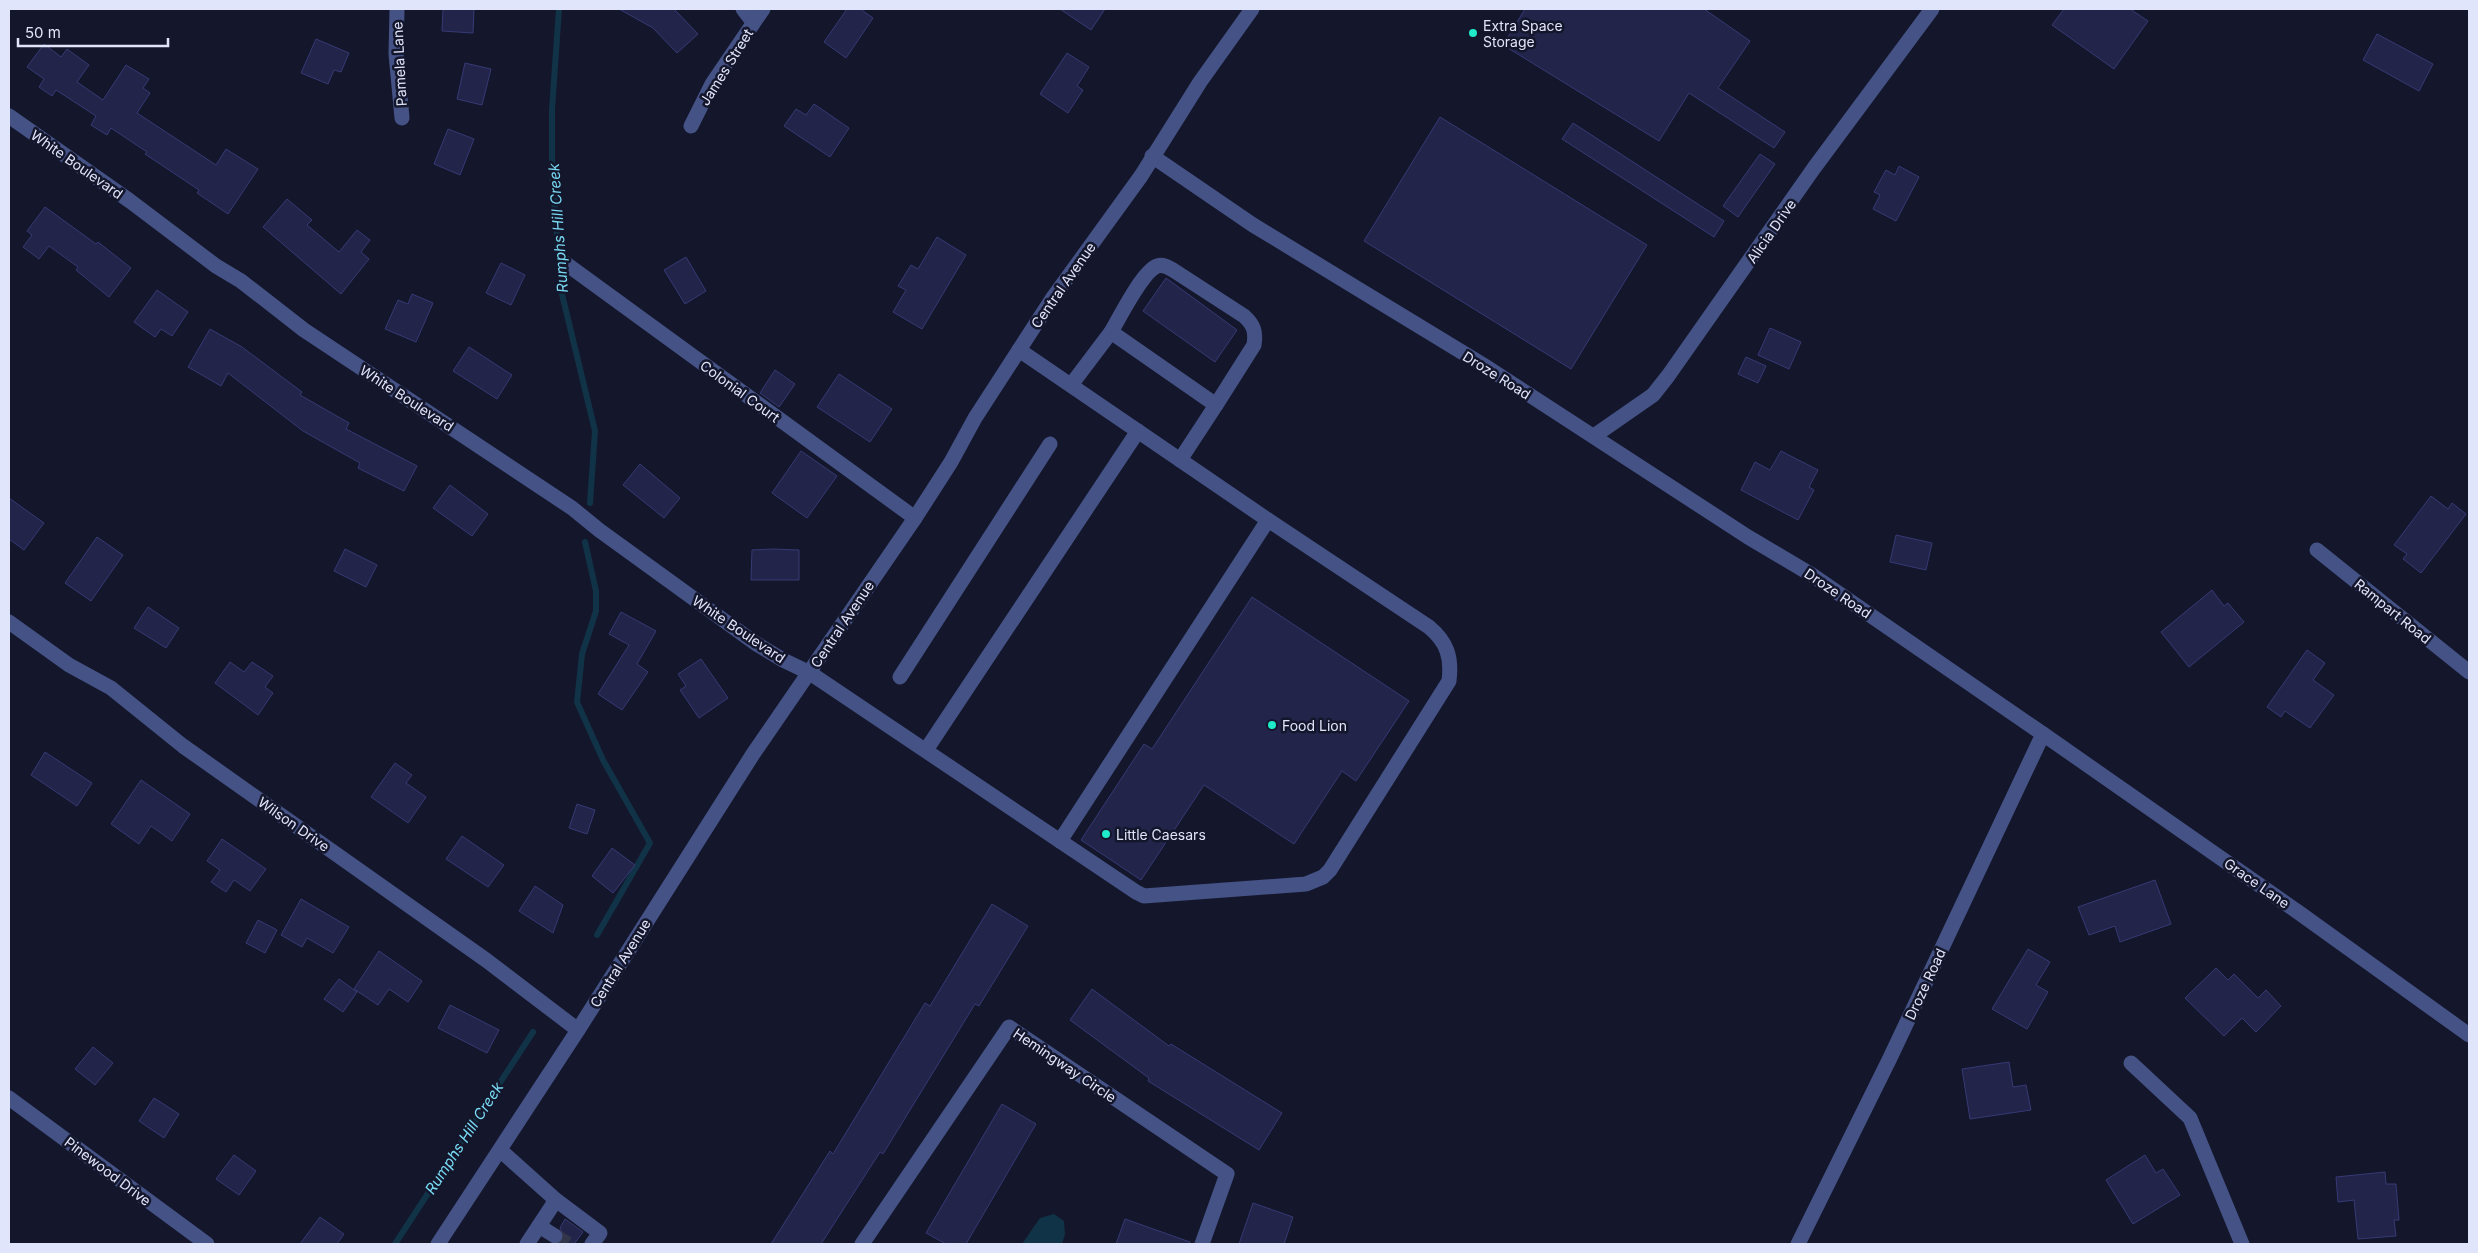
<svg xmlns="http://www.w3.org/2000/svg" width="2478" height="1253" font-family="Inter,sans-serif">
<style>
.water{fill:#113347}
.lines{fill:none;stroke-linecap:round;stroke-linejoin:round}
.stream{stroke:#113347;stroke-width:6}
.building{fill:#22244a;stroke:#363a74}
.minor-tunnel{stroke:#33354a;stroke-width:15;stroke-dasharray:15 8;stroke-linecap:butt}
.minor{stroke:#445285;stroke-width:15}
.poi-dot{fill:#1feaca;stroke:#14162b;stroke-width:2}
.labels{text-anchor:middle;dominant-baseline:central;stroke-width:5;stroke-linejoin:round;paint-order:stroke}
.poi-label{font-size:14px;fill:#e1e5fc;stroke:#14162b;text-anchor:start}
.street-label{font-size:14px;fill:#e1e5fc;stroke:#14162b}
.water-label{font-size:15px;font-style:italic;fill:#78daf3;stroke:#14162b}
</style>
<rect width="100%" height="100%" fill="#14162b"/>
<!-- water -->
<polygon class="water" points="1054,1214 1064,1221 1065,1234 1062,1244 1022,1244 1040,1218"/>
<g class="lines">
<!-- stream -->
<g class="stream">
<polyline points="559,9 552,109 552,170 561,290 595,431 590,503"/>
<polyline points="585,542 596,591 596,611 582,654 577,702 603,760 650,843 597,935"/>
<polyline points="395,1244 533,1032"/>
</g>
</g>
<!-- building -->
<g class="building">
<polygon points="443,9 474,9 473,33 442,31"/>
<polygon points="619,9 674,9 698,34 677,53 653,28"/>
<polygon points="847,9 860,9 873,18 846,58 824,42"/>
<polygon points="1060,9 1105,9 1091,30"/>
<polygon points="1525,9 1704,9 1750,41 1718,88 1785,132 1774,148 1689,93 1659,141 1503,45"/>
<polygon points="2064,9 2130,9 2148,21 2114,69 2052,25"/>
<polygon points="2377,34 2433,64 2419,91 2363,60"/>
<polygon points="316,39 349,53 341,72 334,70 328,84 301,73"/>
<polygon points="44,44 61,57 67,49 89,65 77,82 103,100 126,65 149,79 143,88 150,93 137,113 216,165 226,149 258,169 228,214 197,193 199,190 145,154 147,152 111,128 107,135 91,125 96,116 56,90 52,96 39,87 44,79 27,67"/>
<polygon points="1067,53 1089,67 1077,86 1083,90 1068,113 1040,94"/>
<polygon points="465,63 491,69 482,105 457,99"/>
<polygon points="814,104 849,128 830,157 784,126 796,109 806,115"/>
<polygon points="1440,117 1647,245 1571,369 1364,241"/>
<polygon points="1573,123 1724,221 1714,237 1562,139"/>
<polygon points="448,129 474,139 460,175 434,164"/>
<polygon points="1760,154 1775,164 1738,217 1723,206"/>
<polygon points="1899,166 1919,177 1896,221 1873,209 1880,195 1874,192 1886,170 1895,175"/>
<polygon points="287,199 312,220 307,225 339,252 357,230 370,240 361,252 369,259 341,294 263,227"/>
<polygon points="45,207 96,244 98,242 131,268 109,297 76,270 78,267 49,246 39,259 23,247 32,235 27,231"/>
<polygon points="937,237 966,255 922,329 893,312 906,290 898,286 911,265 918,269"/>
<polygon points="686,257 706,291 685,304 664,270"/>
<polygon points="501,263 525,275 511,305 486,293"/>
<polygon points="1166,278 1237,330 1215,362 1143,311"/>
<polygon points="157,290 188,312 172,336 161,329 155,337 134,322"/>
<polygon points="412,294 433,303 416,342 385,329 398,300 408,304"/>
<polygon points="1770,328 1801,342 1789,369 1758,355"/>
<polygon points="210,329 242,347 302,392 300,395 349,423 346,429 417,466 404,491 358,468 360,463 303,431 228,373 221,386 188,367"/>
<polygon points="469,347 512,375 497,399 453,371"/>
<polygon points="1746,357 1766,366 1758,383 1738,374"/>
<polygon points="775,370 795,384 779,407 760,393"/>
<polygon points="839,374 892,409 870,442 817,407"/>
<polygon points="801,451 837,476 807,518 772,493"/>
<polygon points="1781,451 1818,470 1809,487 1814,490 1798,520 1741,490 1755,462 1770,470"/>
<polygon points="640,464 680,498 664,518 623,485"/>
<polygon points="450,485 488,514 472,536 433,508"/>
<polygon points="2431,496 2448,509 2452,503 2466,514 2421,573 2403,559 2407,554 2394,545"/>
<polygon points="9,498 44,523 24,550 9,539"/>
<polygon points="1896,535 1932,543 1926,570 1890,562"/>
<polygon points="97,537 123,555 91,601 65,583"/>
<polygon points="345,549 377,565 366,587 334,571"/>
<polygon points="773,549 799,550 799,580 751,580 752,550"/>
<polygon points="2212,590 2224,606 2228,603 2244,622 2189,667 2161,632"/>
<polygon points="1252,597 1409,701 1356,781 1342,771 1294,844 1204,785 1141,880 1081,840 1144,744 1152,749"/>
<polygon points="148,607 179,628 166,648 134,628"/>
<polygon points="621,612 656,631 637,664 648,672 622,710 598,694 629,645 609,634"/>
<polygon points="2307,650 2325,663 2313,680 2334,695 2310,728 2285,711 2281,717 2267,707"/>
<polygon points="701,659 728,698 699,718 680,690 686,686 678,674"/>
<polygon points="230,662 244,672 252,662 273,676 265,687 273,693 258,715 215,683"/>
<polygon points="45,752 92,783 77,806 31,775"/>
<polygon points="395,763 412,775 406,783 426,797 408,823 371,797"/>
<polygon points="141,780 190,814 172,841 151,826 139,844 111,824"/>
<polygon points="577,804 595,810 587,834 569,828"/>
<polygon points="462,836 504,865 488,887 446,859"/>
<polygon points="222,839 266,869 250,891 234,880 226,892 211,882 220,870 207,861"/>
<polygon points="612,848 635,865 613,893 592,876"/>
<polygon points="2155,880 2171,924 2120,942 2115,926 2089,935 2078,907"/>
<polygon points="535,886 563,905 553,933 519,911"/>
<polygon points="301,899 349,927 333,953 307,938 302,947 281,935"/>
<polygon points="992,904 1028,926 979,1006 975,1004 883,1154 880,1152 821,1244 771,1244 830,1151 833,1154 925,1003 930,1006"/>
<polygon points="258,920 277,930 265,953 246,943"/>
<polygon points="2028,949 2050,962 2036,985 2048,992 2027,1029 1992,1009"/>
<polygon points="379,951 422,981 408,1002 389,989 378,1005 354,989"/>
<polygon points="2216,968 2228,980 2234,974 2258,998 2266,990 2281,1006 2256,1032 2242,1018 2224,1036 2185,998"/>
<polygon points="339,979 357,992 343,1012 324,999"/>
<polygon points="1092,989 1169,1046 1171,1044 1282,1113 1259,1150 1148,1081 1149,1078 1070,1020"/>
<polygon points="450,1005 499,1030 487,1053 438,1028"/>
<polygon points="93,1047 113,1063 95,1085 75,1069"/>
<polygon points="2009,1062 2013,1087 2026,1085 2031,1110 1970,1119 1962,1069"/>
<polygon points="154,1098 179,1114 164,1138 139,1121"/>
<polygon points="1002,1104 1036,1124 966,1244 946,1244 926,1233"/>
<polygon points="234,1155 256,1171 239,1195 216,1179"/>
<polygon points="2145,1155 2156,1173 2163,1169 2180,1195 2133,1224 2106,1180"/>
<polygon points="2385,1172 2386,1184 2396,1184 2399,1220 2394,1220 2396,1236 2358,1239 2354,1200 2338,1202 2336,1177"/>
<polygon points="1253,1203 1293,1217 1284,1244 1239,1244"/>
<polygon points="320,1217 344,1234 337,1244 300,1244"/>
<polygon points="565,1219 583,1232 574,1244 559,1244 564,1236 560,1228"/>
<polygon points="1125,1219 1190,1242 1189,1244 1116,1244"/>
</g>
<g class="lines">
<!-- minor-tunnel -->
<polyline class="minor-tunnel" points="555,1236 568,1244"/>
<!-- minor -->
<g class="minor">
<polyline points="397,9 396,54 402,118"/>
<polyline points="743,9 753,22"/>
<polyline points="9,116 130,201 216,266 241,281 304,330 572,508 599,530 755,643 783,660 810,673 1060,841 1268,520 1019,350"/>
<polyline points="691,126 712,84 763,9"/>
<polyline points="1152,156 1253,225 1488,368 1748,537 1812,575 2043,734 1890,1058 1798,1244"/>
<polyline points="565,263 915,518"/>
<path d="M1111,332C1120,317 1142,272 1157,266C1163,264 1168,267 1173,270L1244,316C1254,325 1256,332 1254,345L1216,405"/>
<polyline points="1071,385 1111,332 1216,405 1180,460"/>
<polyline points="1594,436 1653,395 1668,376 1814,168 1932,9"/>
<polyline points="2317,550 2469,672"/>
<polyline points="9,622 69,665 111,688 183,746 486,960 578,1030"/>
<polyline points="900,677 1050,444"/>
<polyline points="2043,734 2298,912 2469,1035"/>
<polyline points="926,750 1138,431"/>
<path d="M1060,841L1136,892L1144,896L1306,884L1323,877L1330,870L1449,681C1452,657 1447,642 1429,627L1268,520"/>
<polyline points="2131,1063 2190,1118 2242,1244"/>
<polyline points="9,1098 207,1244"/>
<polyline points="500,1150 556,1200 527,1244"/>
<polyline points="556,1200 600,1233 592,1244"/>
<polyline points="539,1226 555,1236"/>
<polyline points="438,1244 578,1030 753,754 915,518 951,462 975,418 1052,299 1141,176 1200,82 1252,9"/>
<polyline points="862,1244 1009,1027 1227,1174 1202,1244"/>
</g>
</g>
<!-- markers -->
<g class="poi-dot">
<circle cx="1473" cy="33" r="5"/>
<circle cx="1272" cy="725" r="5"/>
<circle cx="1106" cy="834" r="5"/>
</g>
<g class="labels">
<!-- poi labels -->
<g class="poi-label">
<text x="1483" y="25">Extra Space<tspan x="1483" dy="16">Storage</tspan></text>
<text x="1282" y="725">Food Lion</text>
<text x="1116" y="834">Little Caesars</text>
</g>
<!-- street labels -->
<g class="street-label">
<text transform="translate(399 64) rotate(-93)">Pamela Lane</text>
<text transform="translate(726 67) rotate(-58)">James Street</text>
<text transform="translate(77 164) rotate(35)">White Boulevard</text>
<text transform="translate(1771 231) rotate(-55)">Alicia Drive</text>
<text transform="translate(1063 285) rotate(-55)">Central Avenue</text>
<text transform="translate(1497 375) rotate(32)">Droze Road</text>
<text transform="translate(740 391) rotate(36)">Colonial Court</text>
<text transform="translate(407 398) rotate(33)">White Boulevard</text>
<text transform="translate(1838 593) rotate(34)">Droze Road</text>
<text transform="translate(2393 611) rotate(39)">Rampart Road</text>
<text transform="translate(842 624) rotate(-56)">Central Avenue</text>
<text transform="translate(739 629) rotate(34)">White Boulevard</text>
<text transform="translate(294 824) rotate(35)">Wilson Drive</text>
<text transform="translate(2257 883) rotate(35)">Grace Lane</text>
<text transform="translate(620 963) rotate(-58)">Central Avenue</text>
<text transform="translate(1925 984) rotate(-65)">Droze Road</text>
<text transform="translate(1065 1065) rotate(34)">Hemingway Circle</text>
<text transform="translate(108 1171) rotate(37)">Pinewood Drive</text>
</g>
<!-- water labels -->
<g class="water-label">
<text transform="translate(558 228) rotate(-94)">Rumphs Hill Creek</text>
<text transform="translate(464 1138) rotate(-57)">Rumphs Hill Creek</text>
</g>
</g>
<!-- border -->
<rect width="2478" height="1253" fill="none" stroke="#e1e5fc" stroke-width="20"/>
<!-- scale -->
<path d="M18 38v8h150v-8" fill="none" stroke="#e1e5fc" stroke-width="2.5"/>
<text x="25" y="38" font-size="15" fill="#e1e5fc" stroke="#14162b" stroke-width="4" paint-order="stroke">50 m</text>
</svg>
